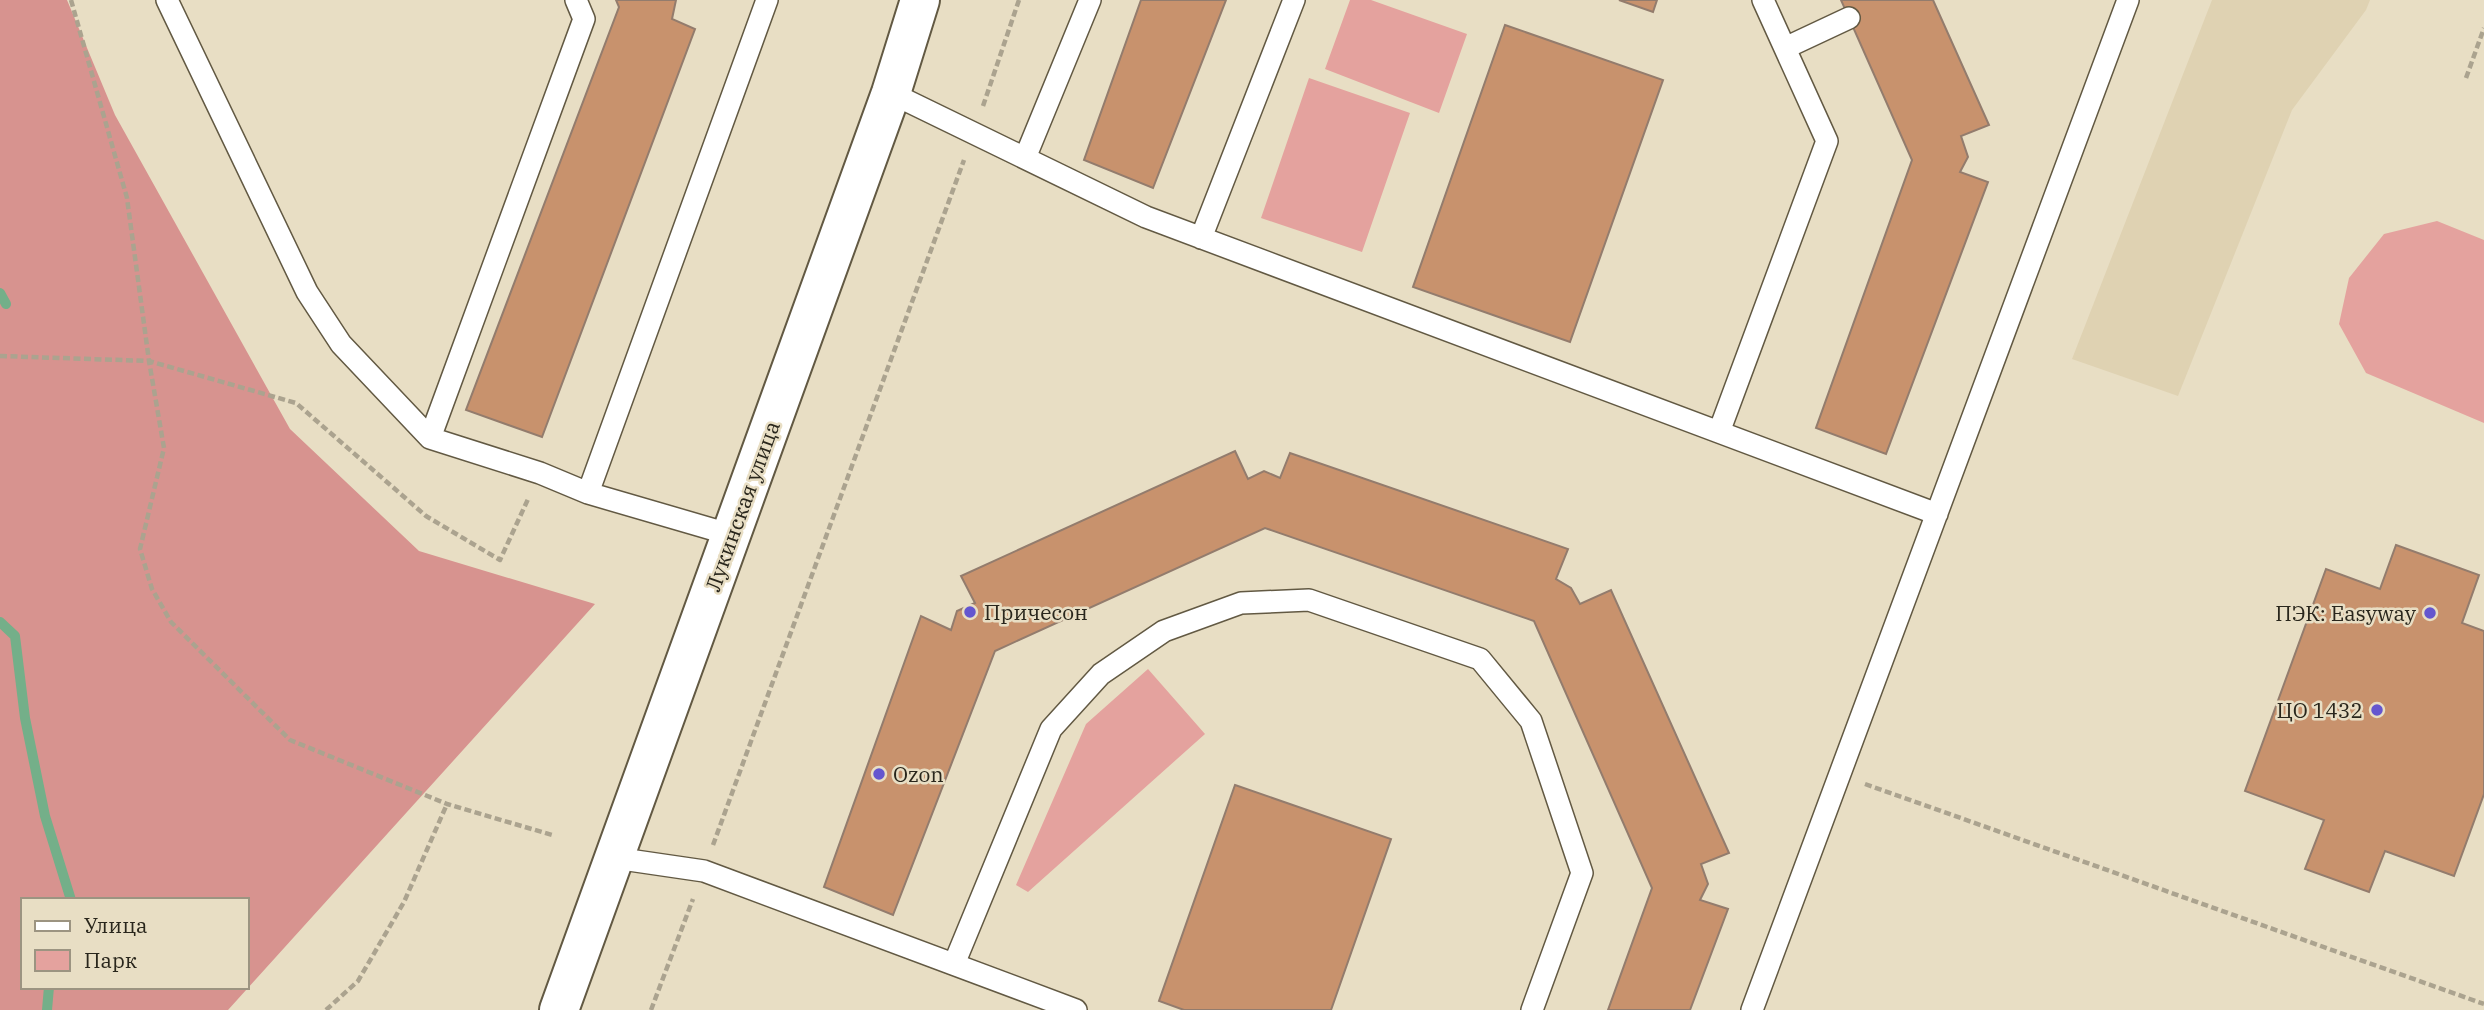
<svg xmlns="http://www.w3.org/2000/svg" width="2484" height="1010" font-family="'IBM Plex Serif',serif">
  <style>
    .built { fill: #dfd2b2 }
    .green { fill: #e4a29e }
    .forest { fill: #d7938f; fill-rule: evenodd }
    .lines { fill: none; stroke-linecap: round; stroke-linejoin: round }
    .stream { stroke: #74af89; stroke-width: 10 }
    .building { fill: #c8926d; stroke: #937c6d; stroke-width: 2 }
    .service-casing { stroke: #625943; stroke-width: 24 }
    .tertiary-casing { stroke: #625943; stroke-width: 42 }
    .path { stroke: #aba38f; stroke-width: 4.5; stroke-dasharray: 7 3.5; stroke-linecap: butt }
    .service { stroke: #fff; stroke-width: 21 }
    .tertiary { stroke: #fff; stroke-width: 38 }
    .poi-dot { fill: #6456cf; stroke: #e8dec4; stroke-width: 2.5 }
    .labels { text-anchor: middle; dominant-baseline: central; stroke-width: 5; stroke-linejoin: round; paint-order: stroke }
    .street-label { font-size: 21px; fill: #29261c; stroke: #e8dec4 }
    .poi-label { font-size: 21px; fill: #29261c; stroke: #e8dec4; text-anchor: start }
  </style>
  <rect width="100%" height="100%" fill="#e8dec4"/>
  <path class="built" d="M2212,0H2370L2366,10L2292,110L2178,396L2072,359Z"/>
  <path class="green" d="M1350,0H1371L1467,34L1439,113L1325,69Z
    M1309,78L1410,113L1362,252L1261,218Z
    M2437,221L2484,240V423L2366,373L2339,324L2349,278L2384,234Z
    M1148,669L1205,734L1028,892L1016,885L1086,724Z"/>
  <path class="forest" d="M0,0H67L115,115L290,429L419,551L595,604L228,1010H0ZM23,900H247V987H23Z"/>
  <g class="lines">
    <path class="stream" d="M0,293L6,304
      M0,622L15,636L25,718L45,816L71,900
      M47,1010L49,987"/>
  </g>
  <path class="building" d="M616,0H676L672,19L695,29L542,437L466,410L619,7Z
    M1141,0H1226L1153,188L1084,160Z
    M1619,0H1657L1653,12Z
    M1841,0H1933L1989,125L1961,136L1968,157L1960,172L1988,182L1886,454L1816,428L1912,160Z
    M1505,25L1663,80L1570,342L1413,287Z
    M1235,451L1248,479L1264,471L1280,478L1290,453L1568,549L1556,579L1571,588L1580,604L1611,590L1729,853L1701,864L1708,884L1700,900L1728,909L1690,1010H1608L1652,888L1534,621L1265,528L995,651L893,915L824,887L921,616L951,630L957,611L975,603L961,576Z
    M2396,545L2479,575L2462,623L2484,631V794L2454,876L2385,851L2369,892L2305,869L2324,820L2245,791L2326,569L2380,589Z
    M1235,785L1391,839L1331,1010H1184L1159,1001Z"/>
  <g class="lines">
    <g class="service-casing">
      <path id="service" d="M167,0L307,292L341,344L430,438L540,473L588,493L732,535
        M1785,48L1849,18
        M891,93L1146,217L1937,514
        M1025,158L1090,0
        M1201,238L1294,0
        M1719,432L1827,141L1763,0
        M430,438L584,19L576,0
        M588,493L767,0
        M615,858L704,871L1076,1010
        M954,964L1051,729L1101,674L1164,631L1241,603L1309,600L1480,659L1531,721L1582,873L1532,1010
        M1752,1010L2128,0"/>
    </g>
    <g class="tertiary-casing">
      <path id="tertiary" d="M559,1010L891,93L920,0"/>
    </g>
    <path class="path" d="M71,0L127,198L149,361L164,448L140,549L152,589L171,622L290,740L447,804L552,835
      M2466,78L2484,28
      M983,106L1019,0
      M0,356L149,361L296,403L426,516L500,560L529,497
      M1865,784L2484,1004
      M713,845L964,160
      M326,1010L358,981L404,902L447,804
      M651,1010L693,899"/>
    <use href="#service" class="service"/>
    <use href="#tertiary" class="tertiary"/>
  </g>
  <g class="poi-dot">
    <circle cx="970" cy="612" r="7"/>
    <circle cx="2430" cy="613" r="7"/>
    <circle cx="2377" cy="710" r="7"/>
    <circle cx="879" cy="774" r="7"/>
  </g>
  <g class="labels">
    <g class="street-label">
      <text transform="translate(742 506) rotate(-70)">Лукинская улица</text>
    </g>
    <g class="poi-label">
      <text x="984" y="612">Причесон</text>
      <text x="2416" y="613" text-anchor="end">ПЭК: Easyway</text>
      <text x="2363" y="710" text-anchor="end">ЦО 1432</text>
      <text x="893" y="774">Ozon</text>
    </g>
  </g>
  <rect x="21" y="898" width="228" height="91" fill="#e8dec4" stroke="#9c9481" stroke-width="2"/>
  <rect x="35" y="921" width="35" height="10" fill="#ffffff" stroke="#9c9481" stroke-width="2"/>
  <text x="84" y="933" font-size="21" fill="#29261c">Улица</text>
  <rect x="35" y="950" width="35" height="21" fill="#e4a29e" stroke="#9c9481" stroke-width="2"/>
  <text x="84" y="968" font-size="21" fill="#29261c">Парк</text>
</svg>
